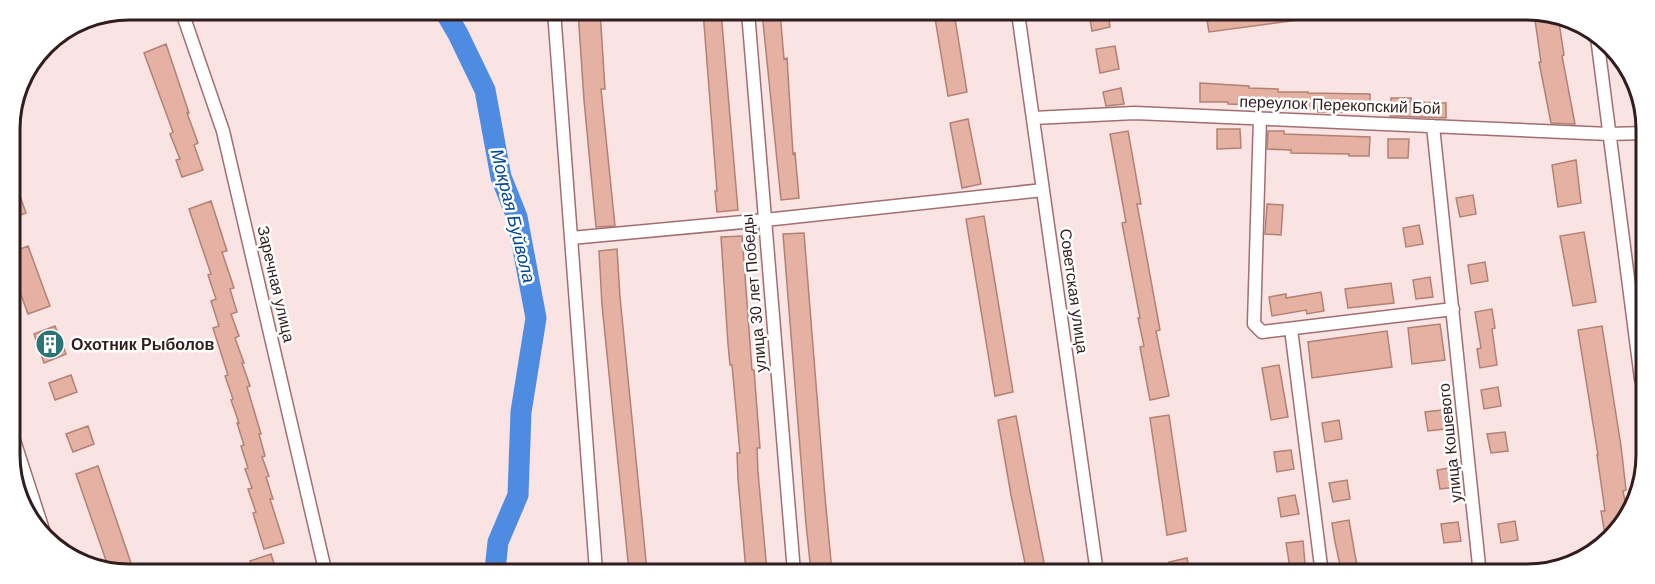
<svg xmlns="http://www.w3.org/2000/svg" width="1655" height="584" font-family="Arial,sans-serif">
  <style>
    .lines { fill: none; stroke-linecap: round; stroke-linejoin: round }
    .river { stroke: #4d8ce1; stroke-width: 21 }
    .building { fill: #e5b1a2; stroke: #b28174; stroke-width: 1.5 }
    .minor-casing { stroke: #a16f71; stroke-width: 15 }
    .minor { stroke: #fff; stroke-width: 12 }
    .labels { text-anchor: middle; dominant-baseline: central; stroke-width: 5; stroke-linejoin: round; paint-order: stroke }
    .street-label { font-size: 16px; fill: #321d1e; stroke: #fff }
    .poi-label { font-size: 16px; font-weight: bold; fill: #321d1e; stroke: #fff; text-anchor: start }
    .water-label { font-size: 18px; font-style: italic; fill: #004591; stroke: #fff }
    .rim { fill: none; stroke: #321d1e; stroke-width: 3 }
  </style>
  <rect width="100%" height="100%" fill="#fae3e3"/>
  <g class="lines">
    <path class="river" d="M444,10L458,34L485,90L501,177L517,217L536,318L521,412L518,495L498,542L495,570"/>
  </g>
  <path class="building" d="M578,11H600L605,89H601L615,226L596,227L584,100Z
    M703,11L721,12L738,210L717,212L715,191H717Z
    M762,12H780L784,59L787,58L793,154L795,153L799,198L781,200Z
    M934,12L954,13L967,92L948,96Z
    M1089,13H1108L1110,27L1092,31Z
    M1206,14H1305V19L1209,32Z
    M1558,16L1564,55L1562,56L1575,124H1572L1551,123L1539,62H1541L1535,20Z
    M166,44L189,113H187L198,143L194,145L203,170L182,177L176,160L180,159L170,134L173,132L144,53Z
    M1115,46L1119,69L1100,73L1096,49Z
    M1200,83L1249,86V88L1278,89V92H1308V93L1370,94V112H1318V110H1287V107H1258V105L1228,104V102H1200Z
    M1121,88L1124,104L1106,106L1103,92Z
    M1391,98H1411V102L1446,103V118L1390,116Z
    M968,119L981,184L962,188L950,123Z
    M1217,129H1240L1241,148L1217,149Z
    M1128,131L1141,204H1137L1160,330L1156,331L1169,396L1150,400L1140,347L1144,346L1138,318H1140L1122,223L1126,222L1110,134Z
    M1268,131H1284V134L1370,137L1369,156H1349V154L1291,153V150L1267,149Z
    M1388,139H1409L1408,158H1388Z
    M1576,160L1581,203L1558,207L1552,165Z
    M1473,195L1476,214L1460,217L1456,198Z
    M20,196L26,213L10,219V199Z
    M211,201L227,251L222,252L234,288L230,289L237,312L231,314L239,336L235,338L244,363H242L250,386L247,387L261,434H259L265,456L262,457L269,476L266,477L273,499H270L284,543L264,549L253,513L256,512L248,489L252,488L245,469L248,468L241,446L244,445L237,423H239L231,400L233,399L225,376L228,375L213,328L219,326L211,301L216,299L208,275L211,274L189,209Z
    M1267,204L1283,205L1281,235L1265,234Z
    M984,216L1013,392L995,396L966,219Z
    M1419,225L1423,244L1406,247L1403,228Z
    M1584,232L1596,302L1573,306L1560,236Z
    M804,233L825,497L832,572H811L806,524L783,234Z
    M742,236L752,370H754L760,448H757L758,472L767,572L746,571L738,479L737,453H740L732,365H730L728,344L721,237Z
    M28,246L50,306L28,314L10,265V253Z
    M617,249L620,297L647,571H629L602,305L599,251Z
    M1485,262L1488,281L1471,284L1468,265Z
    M1430,277L1433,297L1416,299L1413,280Z
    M1391,283L1394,303L1348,308L1345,289Z
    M1321,292L1324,311L1307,314L1306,310L1272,316L1269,297L1286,294V298Z
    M1492,309L1495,328L1492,329L1497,365L1480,368L1477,349L1481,348L1475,312Z
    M1440,324L1445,360L1412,364L1408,328Z
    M55,326L66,354L44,363L34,334Z
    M1602,326L1621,446L1626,490L1623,491L1627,512L1606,541L1601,511H1605L1597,455H1598L1578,330Z
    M1387,331L1392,367L1312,378L1308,342Z
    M1279,365L1288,417L1271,420L1262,368Z
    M71,375L77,392L55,400L49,383Z
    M1498,387L1501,406L1484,409L1481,390Z
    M1442,410L1445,429L1428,431L1425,412Z
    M1169,415L1186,531L1167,535L1150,418Z
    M1016,416L1029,486L1046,573H1027L1011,495L998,420Z
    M1339,420L1342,439L1325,442L1322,423Z
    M88,426L94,444L73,452L66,434Z
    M1505,432L1508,451L1491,453L1487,434Z
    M1291,450L1294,469L1277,472L1274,452Z
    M98,466L131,563L114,569H109L76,474Z
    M1454,467L1457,487L1440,489L1437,470Z
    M1347,480L1350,499L1333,502L1329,483Z
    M1295,495L1299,514L1281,517L1278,498Z
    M1349,520L1355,555L1359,574H1342L1335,542L1332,523Z
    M1515,521L1518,540L1501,543L1498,524Z
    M1458,522L1461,541L1444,543L1441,524Z
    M1303,541L1306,574H1291L1286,543Z
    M271,554L276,570L253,569L250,561Z
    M1187,558L1190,573H1171L1169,562Z"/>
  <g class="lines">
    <g class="minor-casing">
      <path id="minor" d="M181,9L223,131L325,570
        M554,11L596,571
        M748,12L794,572
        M1018,13L1097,573
        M1597,37L1641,379
        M1033,118L1135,113L1609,134L1645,133
        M1260,118L1254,324L1262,332L1453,309
        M1433,126L1480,575
        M571,238L765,220L1043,190
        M1291,329L1322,574
        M11,431L46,539"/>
    </g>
    <use href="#minor" class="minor"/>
  </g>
  <defs>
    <g id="building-disc" transform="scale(1.5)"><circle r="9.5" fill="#2a7475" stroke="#fff"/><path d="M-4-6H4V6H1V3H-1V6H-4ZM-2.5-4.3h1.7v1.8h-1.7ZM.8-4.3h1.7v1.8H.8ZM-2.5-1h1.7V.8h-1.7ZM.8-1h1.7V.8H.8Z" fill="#fff"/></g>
  </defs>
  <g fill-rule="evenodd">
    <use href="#building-disc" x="50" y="344"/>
  </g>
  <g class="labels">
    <g class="street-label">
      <text transform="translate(1340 105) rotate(2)">переулок Перекопский Бой</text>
      <text transform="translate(276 284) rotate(77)">Заречная улица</text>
      <text transform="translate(1074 291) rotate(82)">Советская улица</text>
      <text transform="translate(754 293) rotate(-95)">улица 30 лет Победы</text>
      <text transform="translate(1450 443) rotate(-96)">улица Кошевого</text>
    </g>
    <g class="poi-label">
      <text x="71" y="344">Охотник Рыболов</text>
    </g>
    <g class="water-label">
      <text transform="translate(513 216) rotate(76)">Мокрая Буйвола</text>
    </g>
  </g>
  <path d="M0 0H1655V584H0ZM129 20H1527A109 109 0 0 1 1636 129V455A109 109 0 0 1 1527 564H129A109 109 0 0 1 20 455V129A109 109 0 0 1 129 20Z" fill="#fff" fill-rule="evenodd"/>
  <path class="rim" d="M129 20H1527A109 109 0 0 1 1636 129V455A109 109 0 0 1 1527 564H129A109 109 0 0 1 20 455V129A109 109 0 0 1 129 20Z"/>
</svg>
